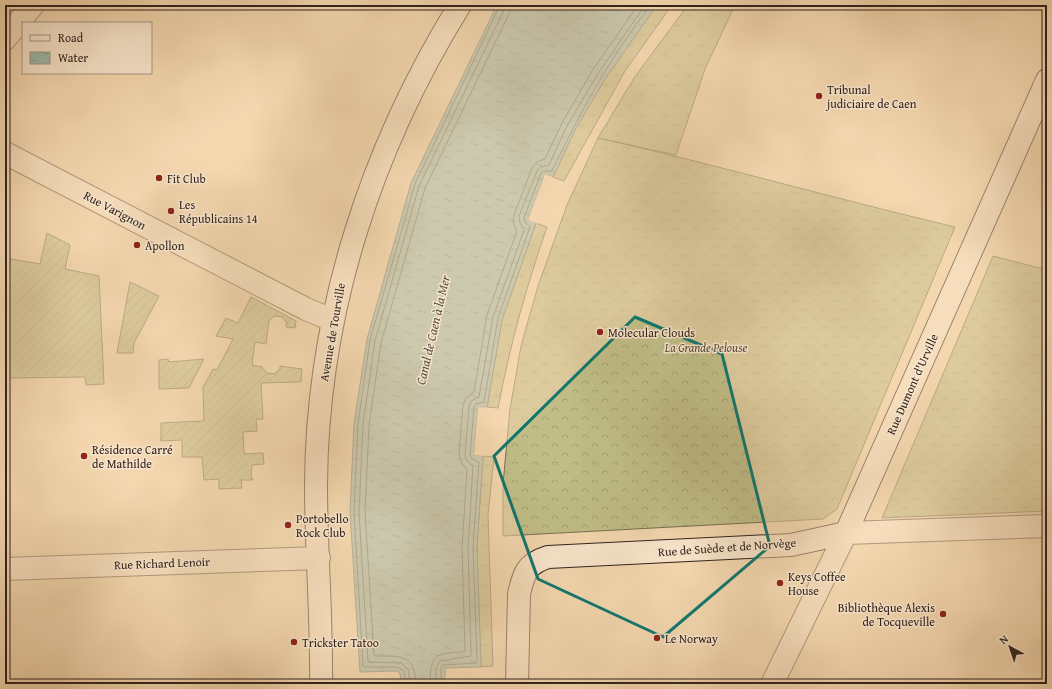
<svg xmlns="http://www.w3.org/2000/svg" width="1052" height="689" font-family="'Gentium Book Plus',serif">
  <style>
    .grass { fill: url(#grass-tufts); stroke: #787052 }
    .forest { fill: url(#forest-crowns); stroke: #787052 }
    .garden { fill: url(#garden-furrows); stroke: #787052 }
    .water { fill: url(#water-ripples); stroke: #717d73 }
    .pier { fill: #f4d7af }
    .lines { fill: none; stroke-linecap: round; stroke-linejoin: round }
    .shore { stroke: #666e65; stroke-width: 1 }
    .street-casing { stroke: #624f42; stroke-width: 24 }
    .secondary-casing { stroke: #31221d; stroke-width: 24 }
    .street { stroke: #f8e5cb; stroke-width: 22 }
    .secondary { stroke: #f8e5cb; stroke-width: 22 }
    .marked { fill: none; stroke: #0f766e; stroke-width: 3; stroke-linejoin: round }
    .poi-dot { fill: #8f2418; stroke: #f8e5cb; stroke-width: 1.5 }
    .labels { text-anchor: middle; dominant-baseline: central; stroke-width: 3; stroke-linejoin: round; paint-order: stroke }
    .poi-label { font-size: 12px; fill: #31221d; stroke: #f8e5cb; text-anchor: start }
    .street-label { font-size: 12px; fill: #31221d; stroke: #f8e5cb }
    .park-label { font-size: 12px; font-style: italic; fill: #554938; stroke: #f8e5cb }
    .water-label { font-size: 13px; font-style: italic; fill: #514f48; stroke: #f8e5cb }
  </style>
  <defs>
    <pattern id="grass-tufts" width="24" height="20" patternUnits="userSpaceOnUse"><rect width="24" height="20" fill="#c0bd87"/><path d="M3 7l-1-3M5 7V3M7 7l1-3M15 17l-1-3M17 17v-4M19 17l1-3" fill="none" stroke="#a5a274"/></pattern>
    <pattern id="forest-crowns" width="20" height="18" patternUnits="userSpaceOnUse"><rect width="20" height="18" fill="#c0bd87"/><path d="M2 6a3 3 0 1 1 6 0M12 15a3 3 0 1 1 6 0" fill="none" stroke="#a5a274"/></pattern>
    <pattern id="garden-furrows" width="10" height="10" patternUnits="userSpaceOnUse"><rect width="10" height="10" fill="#c0bd87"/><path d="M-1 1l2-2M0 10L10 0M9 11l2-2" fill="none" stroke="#a5a274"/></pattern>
    <pattern id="water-ripples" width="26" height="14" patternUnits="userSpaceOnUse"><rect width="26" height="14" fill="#9cb9ad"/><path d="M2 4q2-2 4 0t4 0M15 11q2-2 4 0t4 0" fill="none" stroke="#80968c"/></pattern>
  </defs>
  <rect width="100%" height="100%" fill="#f4d7af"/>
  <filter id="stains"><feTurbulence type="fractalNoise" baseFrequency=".005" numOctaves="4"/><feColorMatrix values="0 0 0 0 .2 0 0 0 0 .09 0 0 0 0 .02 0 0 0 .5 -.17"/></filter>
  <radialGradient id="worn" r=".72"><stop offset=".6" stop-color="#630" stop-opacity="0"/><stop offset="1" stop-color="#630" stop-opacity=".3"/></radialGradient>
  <path class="grass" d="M657,5H672L625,71L564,181L553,177L575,130L605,79Z
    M688,5H735L705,69L676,155L598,138L634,78Z
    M536,223L547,227C526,288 510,345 498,408L487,407L502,320Z
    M483,456L494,457L488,515L493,666L481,667L477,547Z"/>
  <path class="forest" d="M598,138C718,165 836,199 955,227L837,509L823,519L503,536V484L510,409L521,346L538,286L567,205Z
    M993,256L1047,270V511L882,518Z"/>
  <path class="garden" d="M47,233L70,245L65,269L99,276L104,384L86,385L85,377L5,378V258L40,264Z
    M130,282L159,296L134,343L133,353H117Z
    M251,297L296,321L295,328L286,327L287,323L282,317L275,316L269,320L266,344L255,342L252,365L262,367L267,373L274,374L280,369V366L302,369L301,382L261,383L263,419H256L257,431L243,432L244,454L263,453L264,464L252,465L251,476L253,480H241L242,488L219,489V479L204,480L202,457H182V440L161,441V423L204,421L203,387L213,369L217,370L233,339L216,336L226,318L238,323Z
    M168,359L169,362L204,359L189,388L159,389V360Z"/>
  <path class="water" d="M497,5H657L605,79L575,130L553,177L545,174L528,220L536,223L502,320L487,407H478L474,455L483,456L477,547L481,667L445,668V684H401L400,673L397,671L360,672L350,512L354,423L367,339L411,183Z"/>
  <path class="pier" d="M545,174L555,178L553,179L546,177L530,219L537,221L538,224L528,220Z
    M478,407L489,408L487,409H479L476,454H484L485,456L474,455Z"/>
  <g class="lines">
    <path class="shore" d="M405,684L404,671L397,667H365L363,666L354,512L358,424L370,340L415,184L500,5
      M410,684L408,669L401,663L370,662L368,661L359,512L363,424L375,341L419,186L504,10L505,5
      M416,684C415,654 401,656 376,656L374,655L365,512L369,425L381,343L425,188L510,12L511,5
      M430,684C430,654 436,653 463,652L465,651L462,547L467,470L461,462L459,454L463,405L466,398L474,392L487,315L517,231L513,222L514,215L532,168L537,162L545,159L562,123L592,71L638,5
      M436,684V668L440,661L471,656L468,547L473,466L467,461L465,455L469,407L471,401L479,397L493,317L524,230L520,223L519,216L537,171L541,167L549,165L567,126L597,75L645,5
      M441,684V668L443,665L475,663L477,661L473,547L479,462L472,459L470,455L474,407L476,404L484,402L498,318L530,227L525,222L524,218L541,173L545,171H552C580,113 611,55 651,5"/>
    <g class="street-casing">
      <path id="street" d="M5,39L33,5
        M5,153L306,309L332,320
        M5,569L319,558
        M772,684L846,533L1047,526"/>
    </g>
    <g class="secondary-casing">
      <path id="secondary" d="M321,684C322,618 316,552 316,485C317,315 370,150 460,5
        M517,684L519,594C524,573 526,564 548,557L791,545L846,533L1047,80"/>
    </g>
    <use href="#street" class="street"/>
    <use href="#secondary" class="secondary"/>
  </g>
  <path d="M0 0H1052V689H0ZM635,317L722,354L770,546L663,637L538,579L494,456Z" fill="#f4d7af" fill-opacity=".55" fill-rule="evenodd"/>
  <path class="marked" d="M635,317L722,354L770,546L663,637L538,579L494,456Z"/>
  <g class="poi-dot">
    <circle cx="819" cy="96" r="4"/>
    <circle cx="159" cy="178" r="4"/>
    <circle cx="171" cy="211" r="4"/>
    <circle cx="137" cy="245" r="4"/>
    <circle cx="600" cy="332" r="4"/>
    <circle cx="84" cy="456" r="4"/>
    <circle cx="288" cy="525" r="4"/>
    <circle cx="780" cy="583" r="4"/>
    <circle cx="943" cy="614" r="4"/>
    <circle cx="657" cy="638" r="4"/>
    <circle cx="294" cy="642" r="4"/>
  </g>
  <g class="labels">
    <g class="poi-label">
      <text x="827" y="89">Tribunal<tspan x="827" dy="14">judiciaire de Caen</tspan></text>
      <text x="167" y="178">Fit Club</text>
      <text x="179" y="204">Les<tspan x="179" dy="14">Républicains 14</tspan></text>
      <text x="145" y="245">Apollon</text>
      <text x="608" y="332">Molecular Clouds</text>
      <text x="92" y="449">Résidence Carré<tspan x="92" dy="14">de Mathilde</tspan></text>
      <text x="296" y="518">Portobello<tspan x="296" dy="14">Rock Club</tspan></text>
      <text x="788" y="576">Keys Coffee<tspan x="788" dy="14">House</tspan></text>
      <text x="935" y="607" text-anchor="end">Bibliothèque Alexis<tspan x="935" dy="14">de Tocqueville</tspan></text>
      <text x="665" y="638">Le Norway</text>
      <text x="302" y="642">Trickster Tatoo</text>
    </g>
    <g class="street-label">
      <text transform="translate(115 210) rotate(28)">Rue Varignon</text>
      <text transform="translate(332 332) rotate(-80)">Avenue de Tourville</text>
      <text transform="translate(912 384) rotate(-66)">Rue Dumont d'Urville</text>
      <text transform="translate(727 547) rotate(-4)">Rue de Suède et de Norvège</text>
      <text transform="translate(162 563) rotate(-2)">Rue Richard Lenoir</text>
    </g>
    <g class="park-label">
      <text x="706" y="347">La Grande Pelouse</text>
    </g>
    <g class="water-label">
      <text transform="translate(433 330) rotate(-77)">Canal de Caen à la Mer</text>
    </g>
  </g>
  <rect width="1052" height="689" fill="none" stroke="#f4d7af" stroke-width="20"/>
  <rect x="6" y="6" width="1040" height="677" fill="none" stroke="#31221d" stroke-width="2"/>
  <rect x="10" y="10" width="1032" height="669" fill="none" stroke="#31221d"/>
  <rect x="22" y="22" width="130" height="52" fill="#f8e5cb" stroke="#a89785"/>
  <rect x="30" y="35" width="20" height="6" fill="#f8e5cb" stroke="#a89785"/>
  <text x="58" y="42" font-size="12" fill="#31221d">Road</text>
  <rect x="30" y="52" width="20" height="12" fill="url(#water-ripples)" stroke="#a89785"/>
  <text x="58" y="62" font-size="12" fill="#31221d">Water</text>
  <g transform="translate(1010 647) rotate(320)" stroke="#f8e5cb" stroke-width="3" paint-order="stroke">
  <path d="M0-3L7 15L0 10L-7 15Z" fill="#31221d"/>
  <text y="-6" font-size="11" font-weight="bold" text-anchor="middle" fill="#31221d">N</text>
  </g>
  <rect width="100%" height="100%" filter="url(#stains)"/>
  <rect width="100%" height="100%" fill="url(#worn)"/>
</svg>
